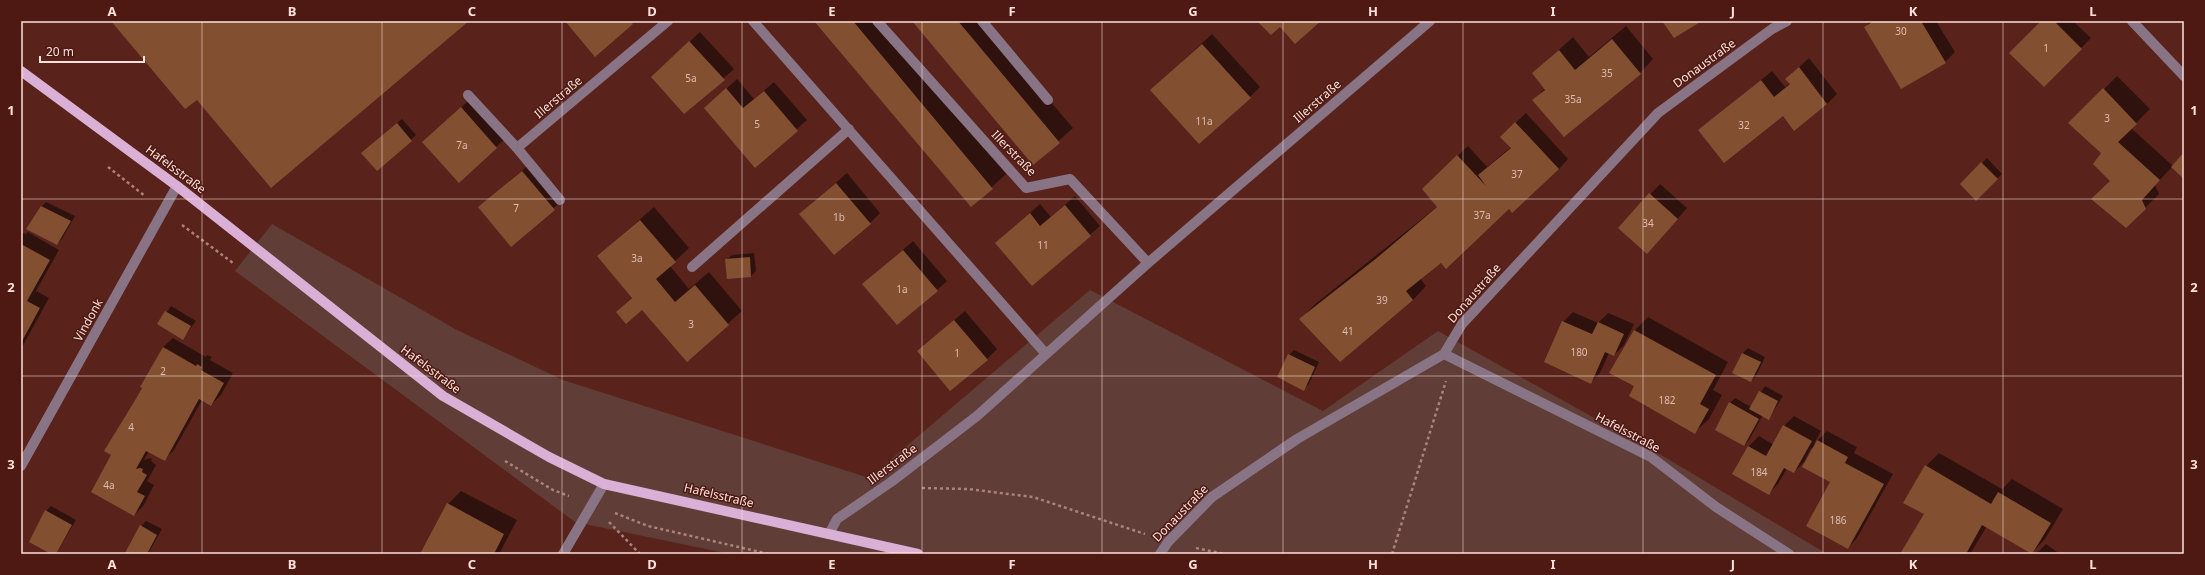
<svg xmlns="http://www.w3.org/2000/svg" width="2205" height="575" font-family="'Noto Sans',sans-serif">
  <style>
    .green { fill: #603d37 }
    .shadow { fill: #0007 }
    .building { fill: #834f31 }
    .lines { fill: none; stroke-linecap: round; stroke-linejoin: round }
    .path { stroke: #ac827c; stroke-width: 2.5; stroke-dasharray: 3 3; stroke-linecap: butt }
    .minor { stroke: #897486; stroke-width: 10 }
    .major { stroke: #dbb0d6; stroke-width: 10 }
    .grid { fill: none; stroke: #fee1dc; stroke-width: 1; stroke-opacity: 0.55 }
    .labels { text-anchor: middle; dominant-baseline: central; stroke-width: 3; stroke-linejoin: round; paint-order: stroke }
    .number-label { font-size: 10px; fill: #dfbcb1 }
    .street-label { font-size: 12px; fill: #fee1dc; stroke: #4d1912 }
    .neatline { fill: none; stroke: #fee1dc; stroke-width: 1.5 }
    .grid-label { font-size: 13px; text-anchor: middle; font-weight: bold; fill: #fee1dc }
  </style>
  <rect width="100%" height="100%" fill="#59231c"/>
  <path class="green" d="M272,224L457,330L563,380L869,478L1090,290L1323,411L1438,331L1668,459L1827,554H730L575,522L235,271Z"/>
  <path class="shadow" d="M816,21H877L1006,174L971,206Z
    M913,21H982L1073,128L1033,164Z
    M1871,21H1936L1955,52L1945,62L1865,27Z
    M2042,21H2073L2091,38L2044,86Z
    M1626,26L1653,59L1640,73L1534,100L1545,88L1533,73L1573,37L1589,57Z
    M700,32L734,69L685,112L662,67Z
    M1212,34L1260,87L1250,97L1162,80Z
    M1809,58L1837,94L1827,104L1783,115L1700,130L1772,71L1785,87L1790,83L1786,79Z
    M2117,76L2150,109L2131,128L2173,166L2184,154V177L2172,167L2155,185L2159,194L2145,208L2111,181L2102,153L2070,123Z
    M737,79L754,99L774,82L807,120L755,166L705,108Z
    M471,98L507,137L459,181L434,133Z
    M1526,113L1568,159L1559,169L1420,278L1426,286L1413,300L1301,319L1314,305L1438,206L1423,189L1468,146L1487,167L1511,147V127Z
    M402,119L416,135L377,170L368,148Z
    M1987,158L2002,174L1976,199L1961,184Z
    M533,161L564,199L511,245L480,207Z
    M847,173L880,213L870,223L800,214Z
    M1660,184L1687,208L1656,243L1619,228Z
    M1075,196L1100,226L1032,285L996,243L1040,204L1051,217Z
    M46,202L75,216L62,239L57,244L41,207Z
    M654,207L689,248L670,266L689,289L709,272L742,311L687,360L643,308L617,312L632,297L598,256Z
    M21,232L26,234L28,232L59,250L36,291L49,298L21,349Z
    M913,241L947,281L937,290L874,275Z
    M754,253L756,271L751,276L726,260L732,255Z
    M171,306L196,321L183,338L159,324Z
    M965,311L997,349L987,359L918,351Z
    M1573,312L1598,323L1608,313L1634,324L1624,345L1614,355L1609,353L1600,373L1590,383L1545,362L1563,322Z
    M1648,317L1728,362L1713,390L1722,395L1709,419L1695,432L1636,386L1611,372L1635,330Z
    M173,338L206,357L207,355L212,357L210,360L233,373L221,395L211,405L202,400L174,450L164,460L149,451L144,460L150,458L152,459L151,461L156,465L147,481L154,485L144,505L134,515L113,455L131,409L163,347Z
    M1748,348L1765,357L1756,376L1751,381L1734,373L1743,353Z
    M1294,350L1319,362L1309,384L1304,389L1289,355Z
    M1765,386L1783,396L1769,418L1763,415L1749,440L1744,445L1730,403L1735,398L1751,407Z
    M1794,416L1821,431L1814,444L1827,431L1857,447L1854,453L1893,474L1857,538L1848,548L1832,482L1813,449L1811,448L1804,462L1794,472L1787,468L1778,484L1769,493L1733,474L1749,446L1759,436L1774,445L1784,426Z
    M1939,453L2002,489L2012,479L2063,509L2045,539L2032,553L1987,526L1970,554H1903L1925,514L1926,466Z
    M461,491L517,520L499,554H421L448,504Z
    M51,506L76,520L56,554H53L46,511Z
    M146,521L162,529L148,554H130L141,526Z
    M2046,544L2060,554H2036Z"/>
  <path class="building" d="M111,21H469L271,188L197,100L185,109Z
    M565,21H630L633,24L595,57Z
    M814,21H853L993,189L971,207Z
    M912,21H958L1060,143L1033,165Z
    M1257,21H1321L1295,44L1280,27L1271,35Z
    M1662,21H1702L1674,38Z
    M1874,21H1921L1946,63L1901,89L1864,27Z
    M2041,21H2054L2082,49L2044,87L2009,53Z
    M1612,39L1641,74L1564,137L1532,100L1545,90L1532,73L1559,50L1575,70Z
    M689,41L725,80L684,114L651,77Z
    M1202,44L1251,98L1199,144L1150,90Z
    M1799,67L1827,104L1794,131L1783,116L1724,163L1698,130L1761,80L1774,97L1790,84L1785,79Z
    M726,88L743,108L764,91L798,131L755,168L704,108Z
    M2103,88L2137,124L2118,142L2160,180L2142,200L2146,209L2126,228L2091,199L2110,181L2093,164L2101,153L2068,123Z
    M461,107L497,148L459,183L422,142Z
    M1515,122L1559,169L1512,213L1509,209L1446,269L1441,263L1406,291L1413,300L1340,362L1299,319L1378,257L1437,207L1422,189L1457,155L1486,186L1478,175L1511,148L1500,137Z
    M397,123L412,141L377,171L361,153Z
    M2184,152V179L2171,167Z
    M1981,162L1998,179L1976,201L1960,184Z
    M522,171L555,210L511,247L478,207Z
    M836,183L871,224L834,255L799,214Z
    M1649,193L1678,219L1647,254L1618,228Z
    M1065,205L1091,236L1032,286L995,243L1030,213L1040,226Z
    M41,206L71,221L57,245L26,229Z
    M640,220L676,262L656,279L675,302L695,285L729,325L687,362L642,310L626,324L616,312L632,298L597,256Z
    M21,244L50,260L27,301L40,308L21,343Z
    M903,250L938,291L897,325L862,284Z
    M750,257L751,277L727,279L725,259Z
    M165,311L191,326L183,340L157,324Z
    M954,320L988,360L950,391L917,351Z
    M1562,321L1592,334L1598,322L1624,334L1614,356L1605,352L1591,384L1544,362Z
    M1634,330L1716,375L1700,404L1709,409L1695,434L1629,396L1634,386L1609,373Z
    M163,347L196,366L197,364L202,367L201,370L224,383L211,406L199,399L165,461L146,451L136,469L140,468L143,469L142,472L147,475L137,492L145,496L134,516L91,492L111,455L104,451L134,402L142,388L140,387Z
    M1742,353L1761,362L1751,382L1732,373Z
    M1288,354L1315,367L1304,391L1277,377Z
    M1759,391L1778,401L1769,420L1749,409Z
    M1729,402L1759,419L1744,446L1715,430Z
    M1783,425L1812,441L1794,473L1784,468L1769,495L1732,474L1748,446L1766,456Z
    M1817,440L1848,457L1845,463L1884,484L1848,549L1806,526L1830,482L1802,467Z
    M1925,465L1991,504L1998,492L2051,523L2032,554L1982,525L1966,554H1900L1924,514L1903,503Z
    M447,503L504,534L494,554H420Z
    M45,510L72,525L56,554H51L29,542Z
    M140,525L157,535L147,554H128L125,553Z"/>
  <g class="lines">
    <path class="path" d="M108,167L145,196
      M182,225L233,263
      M505,461L553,490L569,496
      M922,488L968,489L1033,497L1145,534
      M615,513L648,526L769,554
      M609,522L640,554
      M1196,548L1225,554
      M1392,554L1446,381"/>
    <path class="minor" d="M753,21L1046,354
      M877,21L1026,188L1070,179L1148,263
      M982,21L1048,100
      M2132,21L2184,76
      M468,95L517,148
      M560,200L517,148L668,21
      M692,267L849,129
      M1444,354L1651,457L1716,507L1789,554
      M21,466L177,186
      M829,534L837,519L891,482L977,416L1148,263L1430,21
      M563,554L604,484
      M1160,554L1168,542L1212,497L1297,439L1444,354L1462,324L1658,113L1772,29L1787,21"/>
    <path class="major" d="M21,71L177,186L443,396L549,457L604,484L918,554"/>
  </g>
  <path class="grid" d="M202,21V554M382,21V554M562,21V554M742,21V554M922,21V554M1102,21V554M1283,21V554M1463,21V554M1643,21V554M1823,21V554M2003,21V554M21,199H2184M21,376H2184"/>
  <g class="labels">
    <g class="number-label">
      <text x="1901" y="31">30</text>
      <text x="2046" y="48">1</text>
      <text x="1607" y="73">35</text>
      <text x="691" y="78">5a</text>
      <text x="1573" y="99">35a</text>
      <text x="2107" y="118">3</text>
      <text x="1204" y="121">11a</text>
      <text x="757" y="124">5</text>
      <text x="1744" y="125">32</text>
      <text x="462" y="145">7a</text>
      <text x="1517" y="174">37</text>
      <text x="516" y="208">7</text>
      <text x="1482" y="215">37a</text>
      <text x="839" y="217">1b</text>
      <text x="1648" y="223">34</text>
      <text x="1043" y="245">11</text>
      <text x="637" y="258">3a</text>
      <text x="902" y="289">1a</text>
      <text x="1382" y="300">39</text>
      <text x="691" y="324">3</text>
      <text x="1348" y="331">41</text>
      <text x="1579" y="352">180</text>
      <text x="957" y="353">1</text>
      <text x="163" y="371">2</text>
      <text x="1667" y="400">182</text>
      <text x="131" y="427">4</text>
      <text x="1759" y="472">184</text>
      <text x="109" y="485">4a</text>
      <text x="1838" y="520">186</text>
    </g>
    <g class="street-label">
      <text transform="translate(1704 63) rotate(-36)">Donaustraße</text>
      <text transform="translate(558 97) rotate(-40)">Illerstraße</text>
      <text transform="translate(1317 101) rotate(-41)">Illerstraße</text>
      <text transform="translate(1014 153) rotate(46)">Illerstraße</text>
      <text transform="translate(176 169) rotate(37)">Hafelsstraße</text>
      <text transform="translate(1474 293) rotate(-49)">Donaustraße</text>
      <text transform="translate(88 320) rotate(-61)">Vindonk</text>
      <text transform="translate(431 369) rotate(37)">Hafelsstraße</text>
      <text transform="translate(1628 432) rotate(28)">Hafelsstraße</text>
      <text transform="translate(892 464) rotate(-37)">Illerstraße</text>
      <text transform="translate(719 495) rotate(13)">Hafelsstraße</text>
      <text transform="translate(1180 513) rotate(-46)">Donaustraße</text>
    </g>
  </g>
  <rect width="2205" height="575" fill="none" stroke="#4d1912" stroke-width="44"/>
  <path d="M40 56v6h104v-6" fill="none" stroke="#fee1dc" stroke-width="2"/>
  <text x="46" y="56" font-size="12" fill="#fee1dc" stroke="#4d1912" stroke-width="3" paint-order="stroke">20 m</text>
  <rect x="22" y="22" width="2161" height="531" class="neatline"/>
  <g class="grid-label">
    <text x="112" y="16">A</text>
    <text x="292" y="16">B</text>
    <text x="472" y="16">C</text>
    <text x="652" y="16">D</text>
    <text x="832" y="16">E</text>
    <text x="1012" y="16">F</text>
    <text x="1193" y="16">G</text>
    <text x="1373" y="16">H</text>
    <text x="1553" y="16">I</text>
    <text x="1733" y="16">J</text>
    <text x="1913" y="16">K</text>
    <text x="2093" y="16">L</text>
    <text x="11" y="115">1</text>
    <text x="2194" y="115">1</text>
    <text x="11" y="292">2</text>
    <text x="2194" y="292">2</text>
    <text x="11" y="469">3</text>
    <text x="2194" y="469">3</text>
    <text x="112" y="569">A</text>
    <text x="292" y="569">B</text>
    <text x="472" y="569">C</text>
    <text x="652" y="569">D</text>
    <text x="832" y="569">E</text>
    <text x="1012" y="569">F</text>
    <text x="1193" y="569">G</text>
    <text x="1373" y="569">H</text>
    <text x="1553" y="569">I</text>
    <text x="1733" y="569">J</text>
    <text x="1913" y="569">K</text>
    <text x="2093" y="569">L</text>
  </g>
</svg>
